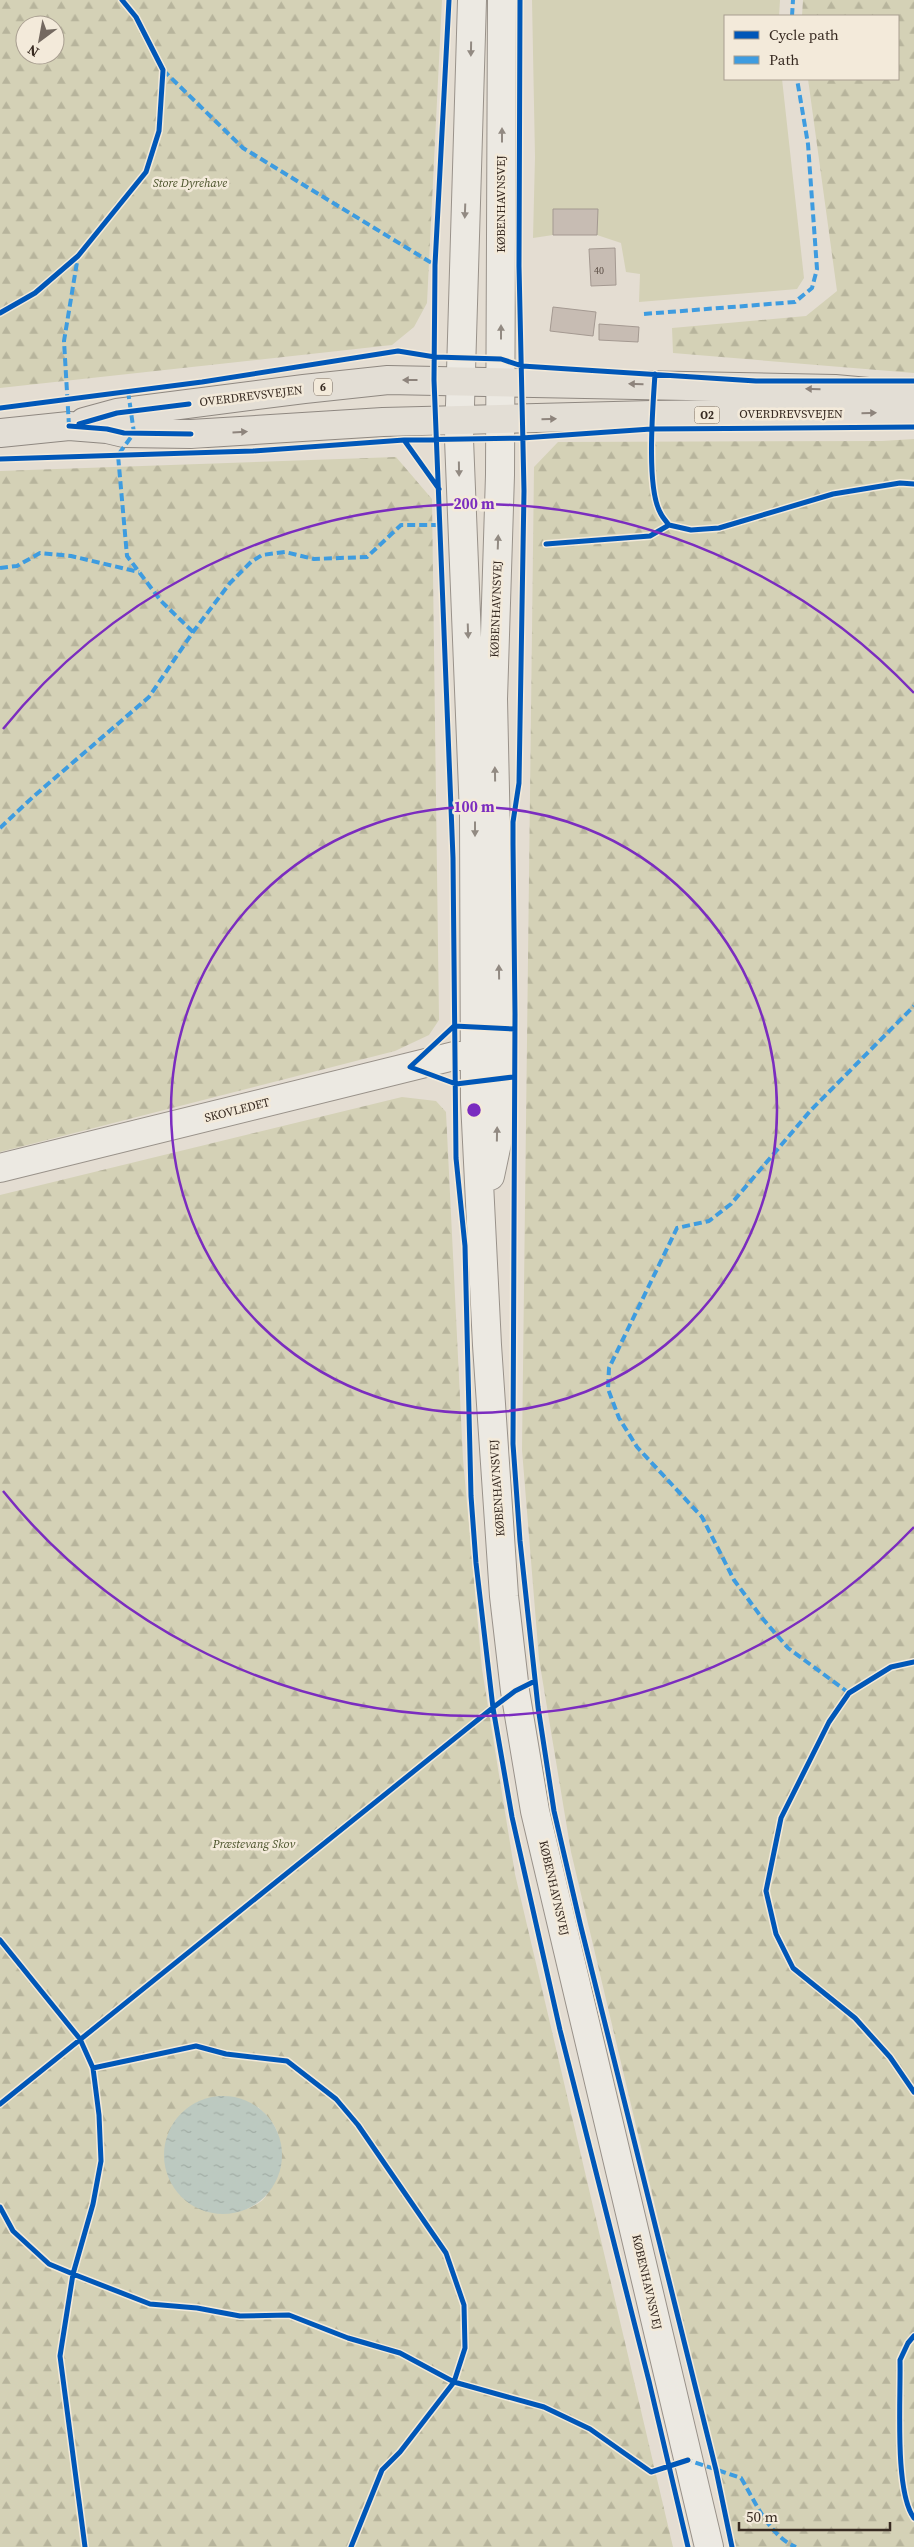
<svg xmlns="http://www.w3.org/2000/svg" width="914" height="2547" font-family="'Source Serif 4',serif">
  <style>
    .green { fill: #d4d1b6 }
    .forest { fill: url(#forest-firs); fill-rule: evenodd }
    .water { fill: url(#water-ripples) }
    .building { fill: #c7bcb3; stroke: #a49991 }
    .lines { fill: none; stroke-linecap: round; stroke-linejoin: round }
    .secondary-casing { stroke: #99928a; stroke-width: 30 }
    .primary-casing { stroke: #8f8881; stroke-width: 30 }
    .secondary { stroke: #ece9e2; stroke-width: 28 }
    .primary { stroke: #e3ded5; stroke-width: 28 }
    .quiet { stroke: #3e9ce0; stroke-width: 4; stroke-dasharray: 8 4; stroke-linecap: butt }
    .cycleway-casing { stroke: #f3eada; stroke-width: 8 }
    .cycleway { stroke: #0057b8; stroke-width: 5 }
    .oneway { fill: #928a82 }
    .oneway2 { fill: #8e847c }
    .ring { fill: none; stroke: #7b2cbf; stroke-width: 2.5 }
    .labels { text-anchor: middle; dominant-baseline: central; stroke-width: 5; stroke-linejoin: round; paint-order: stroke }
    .number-label { font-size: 10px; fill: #5c4f46 }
    .shield { fill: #f3eada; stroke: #706459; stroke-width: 1 }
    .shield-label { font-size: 11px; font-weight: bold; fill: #382b22 }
    .park-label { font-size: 12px; font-style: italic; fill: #4b532b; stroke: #f3eada }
    .street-label { font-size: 12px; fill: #382b22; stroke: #f3eada }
    .centre { fill: #7b2cbf; stroke: #f3eada; stroke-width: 2.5 }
    .ring-label { font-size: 15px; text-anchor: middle; font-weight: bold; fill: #7b2cbf; stroke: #f3eada; stroke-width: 5; stroke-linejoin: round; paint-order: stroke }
  </style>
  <defs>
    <pattern id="forest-firs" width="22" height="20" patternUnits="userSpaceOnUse" patternTransform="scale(1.25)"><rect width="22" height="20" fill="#d4d1b6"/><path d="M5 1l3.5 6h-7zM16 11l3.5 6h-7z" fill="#b7b49c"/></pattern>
    <pattern id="water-ripples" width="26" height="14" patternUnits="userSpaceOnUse" patternTransform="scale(1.25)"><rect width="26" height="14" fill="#bcc9c0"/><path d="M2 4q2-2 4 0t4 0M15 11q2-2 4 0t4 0" fill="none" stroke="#a2ada5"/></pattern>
  </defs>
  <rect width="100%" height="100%" fill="#e4ddd2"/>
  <path class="green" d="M532,0H780L779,16H725V79H782L804,278L797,289L639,302L640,274L626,272L621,243L597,235V209H553V235L533,238L535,157Z"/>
  <path class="forest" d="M0,0H442L427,303L414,327L392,345L0,388ZM25,25H55V55H25Z
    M803,0H914V373L673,353L672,328L806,316L837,291L808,79H898V16H802Z
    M914,439V2547H736L571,1852L539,1659L522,1450L534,467L558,442L882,441Z
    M396,457L432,499L439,1020L429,1035L395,1051L0,1152V471Z
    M402,1097L436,1101L446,1112L463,1459L482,1669L515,1874L673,2547H0V1195ZM258,2107C282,2131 281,2134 274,2166C272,2174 272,2186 268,2193C259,2210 232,2213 215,2213Z"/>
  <path class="water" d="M164 2155a59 59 0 1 1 118 0a59 59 0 1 1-118 0Z"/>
  <path class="building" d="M553,209H598L597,235H553Z
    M615,248L616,285L591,286L589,249Z
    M553,307L596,312L593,336L550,331Z
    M599,324L639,327L638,342L599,340Z"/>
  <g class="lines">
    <g class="secondary-casing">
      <path id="secondary" d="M472,0L459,439L474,815L475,1101L487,1345L504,1596L515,1691L535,1811L709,2547
        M0,1168L454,1056L492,1055
        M490,1176L497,1143L499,975L493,699L500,475L502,0"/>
    </g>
    <g class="primary-casing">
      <path id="primary" d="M84,422L117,413L304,389L388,380L835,389L914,396
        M0,433L69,426L107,429L124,433L191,434L383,422L652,415L914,412"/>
    </g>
    <use href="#secondary" class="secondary"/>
    <use href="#primary" class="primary"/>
    <path class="quiet" d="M792,16L793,0
      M163,70L243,148L435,265
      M644,314L795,302L812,288L817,269L808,144L797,79
      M128,391L134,433L118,455L127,556L161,601L193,632
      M69,426L64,341L78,256
      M0,568L17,566L40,553L71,556L139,572
      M0,828L34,796L149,697L193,632L230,583L251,562L262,555L285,552L314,559L367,557L401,525H441
      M849,1693L788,1648L762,1618L734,1580L702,1517L637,1447L619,1418L608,1389L609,1368L677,1228L709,1221L731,1204L811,1110L914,1006
      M684,2461L688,2460L741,2478C755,2501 769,2536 796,2547"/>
    <g class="cycleway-casing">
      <path id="cycleway" d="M449,0L435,265L434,380L453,858L456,1158L465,1246L471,1496L476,1563L493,1708L512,1817L560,2030L649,2381L688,2547
        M520,0L519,266L524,491L519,783L513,822V844L515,1014L513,1444L520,1541L538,1707L554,1811L580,1923L716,2470L732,2547
        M0,313L35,293L78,256L146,172L159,131L163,70L136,17L122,0
        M655,374C653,405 646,486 660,512C662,517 666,521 669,525
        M0,408L202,382L398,351L435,357L501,359L522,366L756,381H914
        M79,424L117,413L189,404
        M69,426L107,429L124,433L191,434
        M404,440L522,438L651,429L914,427
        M0,459L253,451L404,440L439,489
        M546,544L650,536L669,525L691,530L719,528L833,494L900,483L914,484
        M513,1077L456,1084L410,1067L454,1026L515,1029
        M914,1662L891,1667L849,1693L829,1722L781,1818L766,1891L776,1934L793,1968L855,2018L890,2057L914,2092
        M0,1940L80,2039L93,2068L99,2115L101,2161L93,2204L73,2274L60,2356L85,2547
        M93,2068L196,2046L226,2054L287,2061L336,2099L358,2125L446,2253L464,2305L465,2348L454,2382L400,2452L382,2470L351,2547
        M0,2104L495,1706L515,1691L535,1681
        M0,2207L13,2231L49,2264L73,2274L150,2304L197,2308L240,2316L289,2315L348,2338L400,2353L454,2382L544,2407L590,2429L651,2472L688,2460
        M914,2336L908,2343L900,2360C901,2397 894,2491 914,2518"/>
    </g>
    <use href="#cycleway" class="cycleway"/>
  </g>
  <defs><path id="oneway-solid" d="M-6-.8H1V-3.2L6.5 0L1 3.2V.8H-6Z" transform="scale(1.25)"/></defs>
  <g class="oneway">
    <use href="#oneway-solid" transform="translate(471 49) rotate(91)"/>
    <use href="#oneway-solid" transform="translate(502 135) rotate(-90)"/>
    <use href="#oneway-solid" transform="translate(465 211) rotate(92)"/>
    <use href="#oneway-solid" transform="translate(501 332) rotate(-90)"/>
    <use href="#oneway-solid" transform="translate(459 469) rotate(89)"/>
    <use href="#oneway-solid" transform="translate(498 542) rotate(-88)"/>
    <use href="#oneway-solid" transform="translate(468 631) rotate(88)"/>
    <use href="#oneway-solid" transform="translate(495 774) rotate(-91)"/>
    <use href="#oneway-solid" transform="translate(475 829) rotate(90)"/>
    <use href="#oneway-solid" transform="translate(499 972) rotate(-91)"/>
    <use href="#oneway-solid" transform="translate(497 1134) rotate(-89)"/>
  </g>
  <g class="oneway2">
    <use href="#oneway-solid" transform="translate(410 380) rotate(180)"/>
    <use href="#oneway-solid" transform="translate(636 384) rotate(-179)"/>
    <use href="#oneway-solid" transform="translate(813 389) rotate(-179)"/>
    <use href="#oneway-solid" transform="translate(869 413) rotate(-1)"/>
    <use href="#oneway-solid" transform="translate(549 419) rotate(-2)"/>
    <use href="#oneway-solid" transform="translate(240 432) rotate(-3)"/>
  </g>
  <g class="ring">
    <circle cx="474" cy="1110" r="303"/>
    <path d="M914 1527A606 606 0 0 1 3 1491M3 729A606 606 0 0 1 914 693"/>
  </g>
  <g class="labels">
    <g class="number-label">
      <text x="599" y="270">40</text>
    </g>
    <g class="shield">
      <rect x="314" y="378.5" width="18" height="17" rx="4"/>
      <rect x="694.5" y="406.5" width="25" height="17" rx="4"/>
    </g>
    <g class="shield-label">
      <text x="323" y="387">6</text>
      <text x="707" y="415">O2</text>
    </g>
    <g class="park-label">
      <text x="190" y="183">Store Dyrehave</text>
      <text x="254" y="1844">Præstevang Skov</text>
    </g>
    <g class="street-label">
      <text transform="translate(501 204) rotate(-90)">KØBENHAVNSVEJ</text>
      <text transform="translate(251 396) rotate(-7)">OVERDREVSVEJEN</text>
      <text x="791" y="414">OVERDREVSVEJEN</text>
      <text transform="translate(496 609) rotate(-88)">KØBENHAVNSVEJ</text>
      <text transform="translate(237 1110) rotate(-14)">SKOVLEDET</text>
      <text transform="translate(497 1488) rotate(-94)">KØBENHAVNSVEJ</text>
      <text transform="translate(554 1888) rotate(77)">KØBENHAVNSVEJ</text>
      <text transform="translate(647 2282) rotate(77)">KØBENHAVNSVEJ</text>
    </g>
  </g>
  <circle cx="474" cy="1110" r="8" class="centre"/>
  <g class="ring-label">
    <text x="474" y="509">200 m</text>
    <text x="474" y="812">100 m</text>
  </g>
  <rect x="724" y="15" width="175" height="65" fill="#f3eada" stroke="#a89e90"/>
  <rect x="734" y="31" width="25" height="8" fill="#0057b8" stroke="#a89e90"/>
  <text x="769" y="40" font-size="15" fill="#382b22">Cycle path</text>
  <rect x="734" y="56" width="25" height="8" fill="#3e9ce0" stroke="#a89e90"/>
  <text x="769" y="65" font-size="15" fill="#382b22">Path</text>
  <g transform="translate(40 40) rotate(212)"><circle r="24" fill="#f3eada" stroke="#a89e90"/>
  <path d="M0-4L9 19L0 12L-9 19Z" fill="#746960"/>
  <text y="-8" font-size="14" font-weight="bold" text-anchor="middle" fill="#382b22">N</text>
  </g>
  <path d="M739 2522v8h151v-8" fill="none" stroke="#382b22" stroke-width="2.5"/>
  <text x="746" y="2522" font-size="15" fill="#382b22" stroke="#f3eada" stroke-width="4" paint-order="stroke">50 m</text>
</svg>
